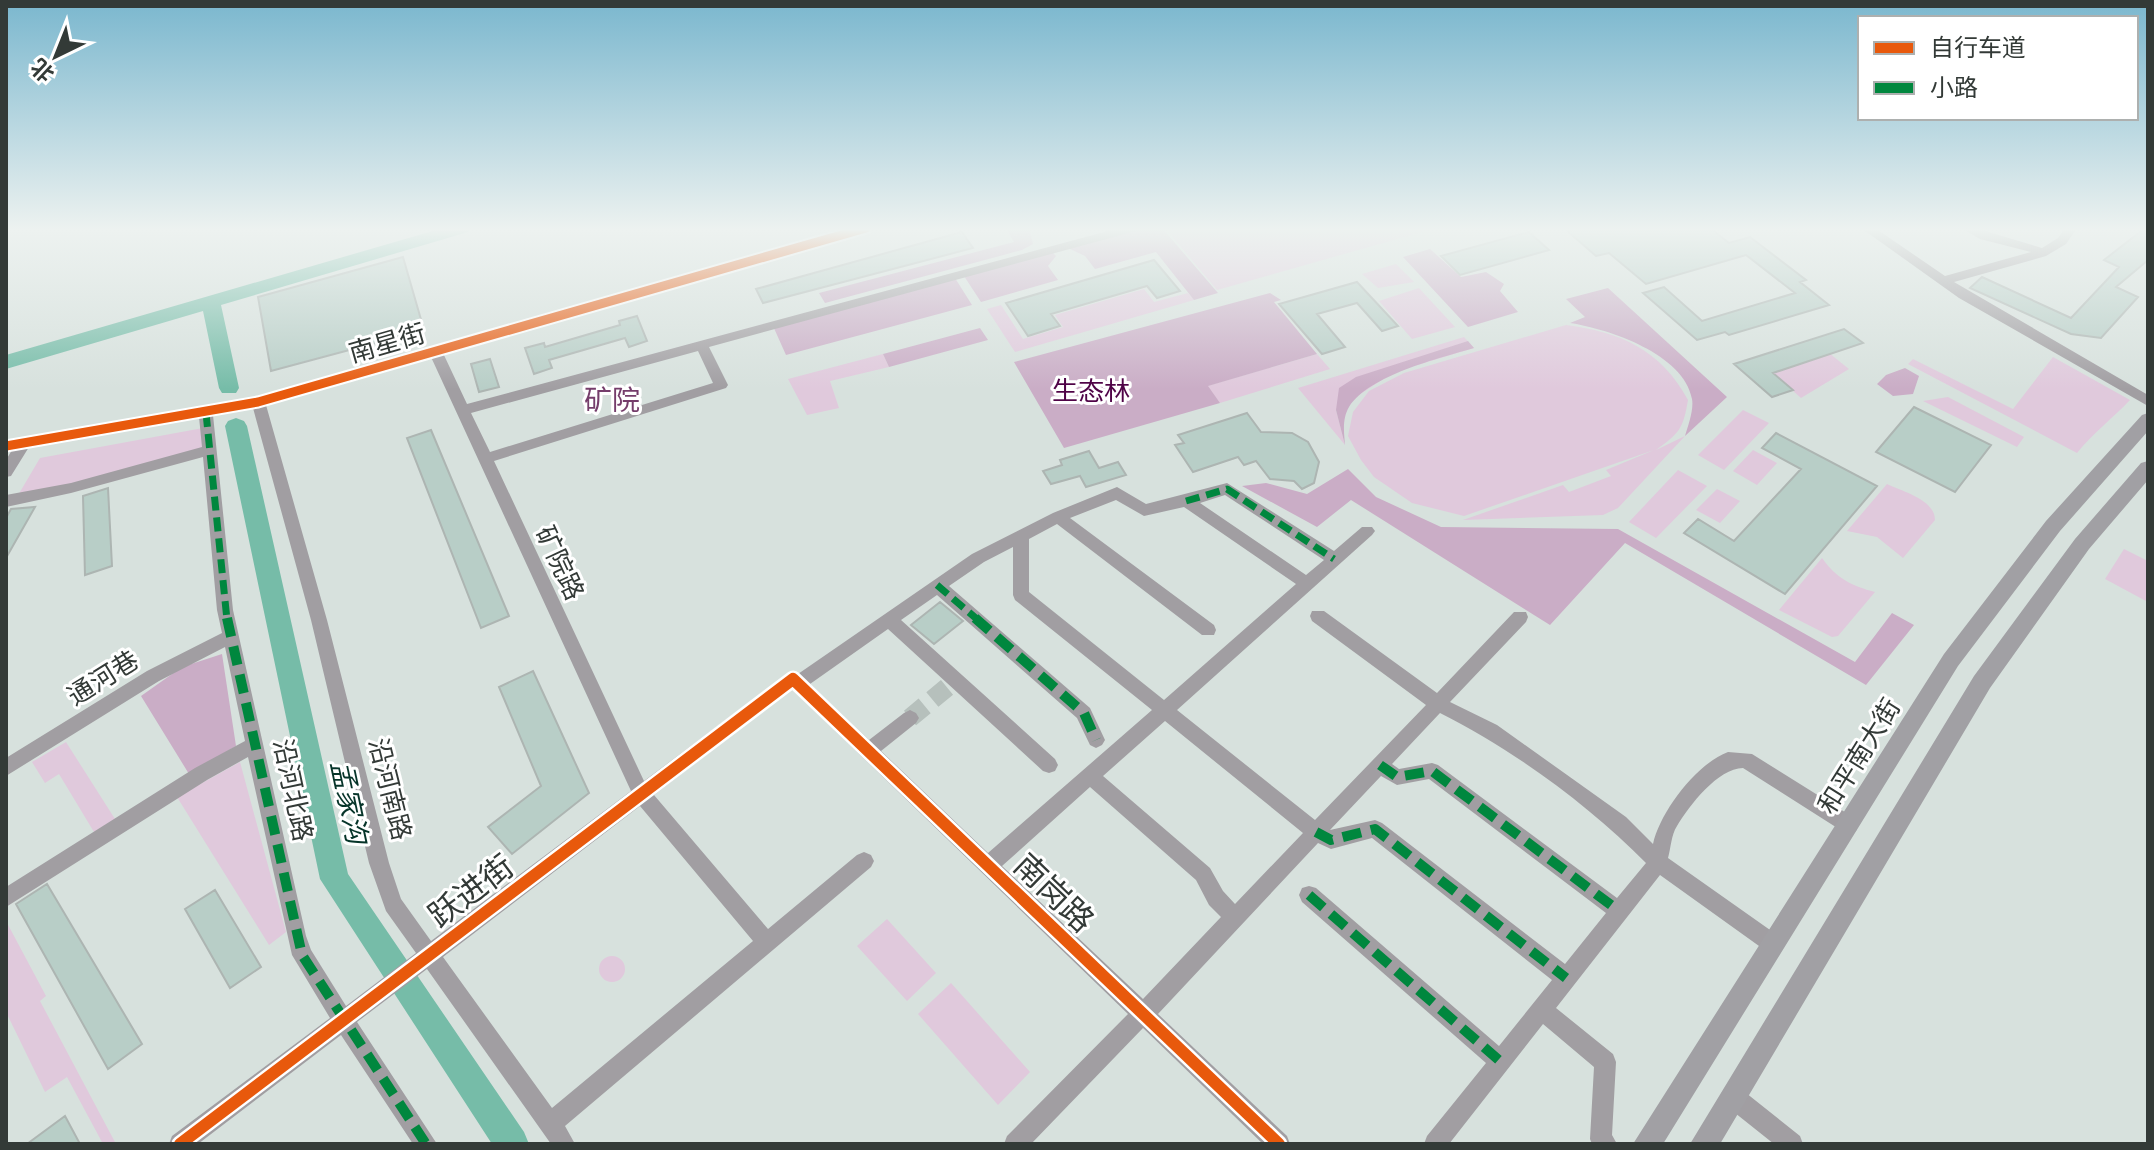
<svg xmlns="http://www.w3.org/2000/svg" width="2154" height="1150" font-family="'Roboto Condensed','Noto Sans SC',sans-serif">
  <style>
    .green { fill: #e0c9dc }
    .forest { fill: #caadc6 }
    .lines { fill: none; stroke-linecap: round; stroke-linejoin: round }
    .river { fill: #76bca8; fill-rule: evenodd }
    .building { fill: #b8cec7; stroke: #adb5b2; stroke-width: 2 }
    .minor-tunnel { stroke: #b6c0bc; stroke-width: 19; stroke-dasharray: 19 10; stroke-linecap: butt }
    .minor { fill: #a19ea2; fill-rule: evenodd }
    .major { fill: #a1a0a4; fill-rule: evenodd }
    .quiet-far1 { stroke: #00873e; stroke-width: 7; stroke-dasharray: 14 7; stroke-linecap: butt }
    .quiet { stroke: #00873e; stroke-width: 10; stroke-dasharray: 19 10; stroke-linecap: butt }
    .cycleway-far1-casing { stroke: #fff; stroke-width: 13 }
    .cycleway-casing { stroke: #fff; stroke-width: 17 }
    .cycleway-far1 { stroke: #e8590c; stroke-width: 9 }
    .cycleway { stroke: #e8590c; stroke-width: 12 }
    .labels { text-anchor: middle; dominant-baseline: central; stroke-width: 6; stroke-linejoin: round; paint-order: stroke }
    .street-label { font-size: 26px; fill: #333a37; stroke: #fff }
    .park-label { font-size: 26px; fill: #4f0347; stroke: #fff }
    .neighbourhood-label { font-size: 28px; fill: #753d6b; stroke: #fff }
    .water-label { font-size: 28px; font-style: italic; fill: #063429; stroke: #fff }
    .near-street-label { font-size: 32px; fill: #333a37; stroke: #fff }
  </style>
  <rect width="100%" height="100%" fill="#d7e1dd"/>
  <path class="green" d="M1165,228H1436L1217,290Z
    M1396,264L1414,282L1378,288L1362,274Z
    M1419,288L1455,327L1412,339L1379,301Z
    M1144,289L1154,302L1188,293L1194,300L1015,352L987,309L1001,305L1023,339L1063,327L1055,315Z
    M1566,325C1621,332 1661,350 1688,400C1683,430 1679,433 1656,450L1685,436L1618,508L1603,515L1463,520L1563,485L1569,492L1611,476L1606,470L1654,450L1464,516L1412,503L1374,477L1361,460L1348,436L1353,412L1369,391L1404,373Z
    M1464,337L1474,348L1394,372L1336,410L1345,445L1298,388Z
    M1829,353L1849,369L1801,398L1773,373Z
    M883,354L889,367L830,381L839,408L807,415L788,379Z
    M1317,354L1330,369L1220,403L1207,386Z
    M2053,357L2130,400C2112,419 2093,433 2077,453L1908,364L1913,359L2013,409Z
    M1948,397L2024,437L2017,447L1923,401Z
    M1743,410L1769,423L1724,470L1698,455Z
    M203,428L205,450L17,497L40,458Z
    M1753,450L1777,463L1757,485L1733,471Z
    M1678,470L1707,486L1656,538L1629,522Z
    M1887,484C1904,492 1935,500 1935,520L1903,558L1877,537L1847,531Z
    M1717,489L1740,501L1720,523L1696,510Z
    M2124,549L2148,561L2146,601L2105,579Z
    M1822,558C1836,578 1852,586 1875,592L1838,636L1832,637L1779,610Z
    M66,742L115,819L94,832L59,774L45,783L32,762Z
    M240,762L286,932L269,945L177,797Z
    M887,919L936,973L907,1001L857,946Z
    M6,921L46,996L40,1001L116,1144H103L67,1077L45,1092L6,1012Z
    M599 969a13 13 0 1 1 26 0a13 13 0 1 1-26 0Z
    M951,983L1030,1072L998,1105L918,1014Z"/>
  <path class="forest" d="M1006,228H1029L1033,244L1022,250L825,303L819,293L1014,242Z
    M1144,228H1162L1218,293L1194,300L1156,252L1095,269L1085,256L1068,248Z
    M1430,249L1461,277L1486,272L1504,284L1500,291L1518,312L1468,327L1403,257Z
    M1052,252L1056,256L1048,266L1058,280L981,302L964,276Z
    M955,278L972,305L786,355L773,326Z
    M1608,288L1727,397L1685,436C1688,426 1694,410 1692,399C1684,354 1609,329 1570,323L1585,317L1566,299Z
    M1270,293L1281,300L1274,302L1317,354L1208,386L1220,403L1064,448L1014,362Z
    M980,328L988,340L889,367L883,354Z
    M1468,341L1474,348C1440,358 1369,375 1349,407C1342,419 1344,432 1345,445L1336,410L1339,388L1356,377Z
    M1905,368L1919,376L1913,394L1893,396L1877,384L1886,375Z
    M1348,469L1376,497L1441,527L1618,529L1855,662L1892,613L1914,625L1866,685L1625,543L1550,625L1351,500L1317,527L1242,486L1266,483L1307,494Z
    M222,654L236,746L189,774L141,696L182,667Z"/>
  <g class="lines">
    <path class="river" d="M443,228H471L468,232L221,305L239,388L236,393H222L219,388L203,311L6,369V355Z
      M236,418L244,421L247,426L348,874L524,1132L529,1144H492L320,879L225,426L228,421Z"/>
  </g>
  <path class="building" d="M1564,228H1710L1729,243L1750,237L1806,280L1800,282L1829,305L1729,335L1725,332L1697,340L1643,293L1664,287L1702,321L1795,293L1746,255L1646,284L1609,253L1596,256Z
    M2145,228H2148V260L2116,287L2138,297L2101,338L2071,334L1970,288L1982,277L2071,318L2119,267L2104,260Z
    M962,232L973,248L763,303L756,289Z
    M1529,232L1549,250L1460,275L1441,256Z
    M403,257L424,330L271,371L258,297Z
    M1154,260L1180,291L1157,298L1147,286L1051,314L1060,326L1028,336L1006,303Z
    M1357,282L1398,326L1382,331L1357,303L1317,314L1345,347L1322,354L1279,304Z
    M637,316L647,341L629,347L625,338L549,360L552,368L534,374L525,348L544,343L545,347L620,325L619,321Z
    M1844,329L1863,343L1773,373L1793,390L1772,397L1734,364Z
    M490,359L499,387L479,392L471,364Z
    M1914,407L1991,445L1955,492L1876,452Z
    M1247,413L1261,432L1292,433L1308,442L1319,462L1314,483L1302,489L1294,481L1270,479L1256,461L1244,465L1238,457L1193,472L1175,445L1184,443L1178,435Z
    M431,430L509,616L481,628L407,438Z
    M1776,433L1877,486L1785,594L1684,533L1698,519L1734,541L1801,469L1762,448Z
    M1089,451L1099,468L1118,462L1126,475L1086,487L1080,476L1051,484L1043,471L1062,465L1060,460Z
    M108,488L112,566L85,575L83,496Z
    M35,507L6,558V518L11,509Z
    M940,602L963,621L934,644L911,625Z
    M533,671L589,793L512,854L488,827L541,786L499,687Z
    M47,884L142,1044L108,1069L16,904Z
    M215,890L261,967L230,988L185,909Z
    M65,1116L80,1144H27Z"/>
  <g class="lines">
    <path class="minor-tunnel" d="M910,718L956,680"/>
    <path class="minor" d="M854,228H872L443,353L467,404L1119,228H1138L1136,231L709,347L728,385L726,388L494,461L644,781L787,674H798L972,554L1053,513L1117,487L1146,504L1227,483L1334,551L1362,527H1372L1375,531L1372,535L1177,710L1315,820L1426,705L1312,621L1310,616L1312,611H1324L1437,693L1514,612H1526L1528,617L1526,622L1450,702L1497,725L1626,817L1653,844C1660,812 1696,764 1728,752L1752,754L1856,819L1858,825L1856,831L1849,834L1842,831L1743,768C1718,768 1689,806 1677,826C1671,835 1671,848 1668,858L1780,937L1783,944L1780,951L1773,954L1766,951L1660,875L1556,1008L1613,1054L1616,1062L1612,1135L1617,1144H1592L1590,1139L1594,1067L1543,1024L1449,1144H1424L1427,1136L1486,1063L1302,902L1299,895L1302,888L1309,886L1316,888L1499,1046L1552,980L1372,838L1331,849L1318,843L1158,1014L1287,1136L1290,1144H1263L1143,1028L1031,1144H1004L1007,1136L1128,1014L792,689L654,795L768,929L857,855L864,852L871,855L874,861L871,867L565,1126L575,1144H551L427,969L357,1022L437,1144H413L341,1035L198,1144H169L172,1136L330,1018L292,955L248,757L207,780L6,907V887L195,768L245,741L225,647L159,681L6,776V758L147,671L222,633L217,610L203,457L71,493L6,507V495L71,483L202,447L199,417L29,447L11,476L6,477V460L12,450L6,451V441L258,397ZM698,351L713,383L490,452L471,413ZM431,357L631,791L431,941L401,899L389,863L327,620L266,405ZM253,408L311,620L369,863L386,911L416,953L346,1006L311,950L306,936L233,610L213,415ZM1225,495L1324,560L1306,575L1200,503ZM1116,500L1144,516L1184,507L1296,584L1164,700L1029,592V539L1057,524L1202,635H1214L1216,630L1214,625L1070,518ZM1013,547V595L1015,600L1152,710L988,853L881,751L916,723L919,718L916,713L910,710L904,713L869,740L810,684L888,629L1043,771L1049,773L1055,771L1058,765L1055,759L901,620L937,595L1077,718L1090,745L1096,748L1102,745L1105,740L1090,708L949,586L984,562ZM1440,713C1512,749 1589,805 1646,863L1617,898L1438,765L1432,763L1399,769L1392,764ZM1165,721L1303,833L1235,904L1223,891L1210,868L1103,776ZM1381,776L1397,785L1429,779L1606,913L1565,964L1382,823L1375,820L1330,830ZM1090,787L1196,880L1209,905L1221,917L1143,999L1002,866ZM640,806L753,941L552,1108L443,957Z
      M1861,228H1875L1945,276L2031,252L1980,239L1961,228H1975L2042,248L2058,238L2065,228H2077L2066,244L2046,256L1954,282L2148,395V406L1959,298Z
      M1733,1086L1741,1089L1800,1136L1803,1144H1774L1725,1105L1722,1097L1725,1089Z"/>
    <path class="major" d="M2148,413V431L2060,531L1958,666L1663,1144H1633L1944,654L2046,521L2142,415Z
      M2148,461V480L2089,549L1990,688L1720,1144H1690L1974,676L2075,539L2141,463Z"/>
    <path class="quiet-far1" d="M206,413L227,620
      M1186,501L1227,489L1334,559
      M937,585L978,620"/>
    <path class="quiet" d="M227,618L302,955L426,1144
      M975,618L1084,713L1096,740
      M1380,765L1397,777L1432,771L1619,911
      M1316,832L1331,840L1375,829L1566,978
      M1309,895L1500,1061"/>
    <g class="cycleway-far1-casing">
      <path id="cycleway-far1" d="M6,446L258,402L866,228"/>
    </g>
    <g class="cycleway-casing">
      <path id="cycleway" d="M180,1144L793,679L1279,1144"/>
    </g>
    <use href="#cycleway-far1" class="cycleway-far1"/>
    <use href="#cycleway" class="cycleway"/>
  </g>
  <linearGradient id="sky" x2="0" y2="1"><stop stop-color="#7ab7ce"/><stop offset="0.59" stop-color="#edf2f0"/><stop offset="1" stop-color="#edf2f0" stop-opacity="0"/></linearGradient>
  <rect width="2154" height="389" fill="url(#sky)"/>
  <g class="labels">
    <g class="street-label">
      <text transform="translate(387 343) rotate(-16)">南星街</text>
      <text transform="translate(560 563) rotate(65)">矿院路</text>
      <text transform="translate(103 678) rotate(-32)">通河巷</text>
      <text transform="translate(1859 756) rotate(-58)">和平南大街</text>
      <text transform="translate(390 789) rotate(76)">沿河南路</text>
      <text transform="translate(293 790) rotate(78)">沿河北路</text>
    </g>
    <g class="park-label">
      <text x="1091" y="391">生态林</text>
    </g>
    <g class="neighbourhood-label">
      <text x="612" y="400">矿院</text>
    </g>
    <g class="water-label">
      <text transform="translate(349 802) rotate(78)">孟家沟</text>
    </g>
    <g class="near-street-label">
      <text transform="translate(471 891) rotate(-37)">跃进街</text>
      <text transform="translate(1054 893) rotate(44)">南岗路</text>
    </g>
  </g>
  <rect width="2154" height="1150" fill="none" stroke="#333a37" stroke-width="16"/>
  <rect x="1858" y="16" width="280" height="104" fill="#ffffff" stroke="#adb0af" stroke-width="2"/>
  <rect x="1874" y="42" width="40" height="12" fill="#e8590c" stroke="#adb0af" stroke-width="2"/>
  <text x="1930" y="56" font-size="24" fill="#333a37">自行车道</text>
  <rect x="1874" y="82" width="40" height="12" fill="#00873e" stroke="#adb0af" stroke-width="2"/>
  <text x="1930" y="96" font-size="24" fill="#333a37">小路</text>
  <g transform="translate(56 56) rotate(223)" stroke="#ffffff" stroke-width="6" paint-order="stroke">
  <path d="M0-6L14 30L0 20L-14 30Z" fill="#333a37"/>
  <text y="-12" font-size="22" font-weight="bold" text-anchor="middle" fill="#333a37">北</text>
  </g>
</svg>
